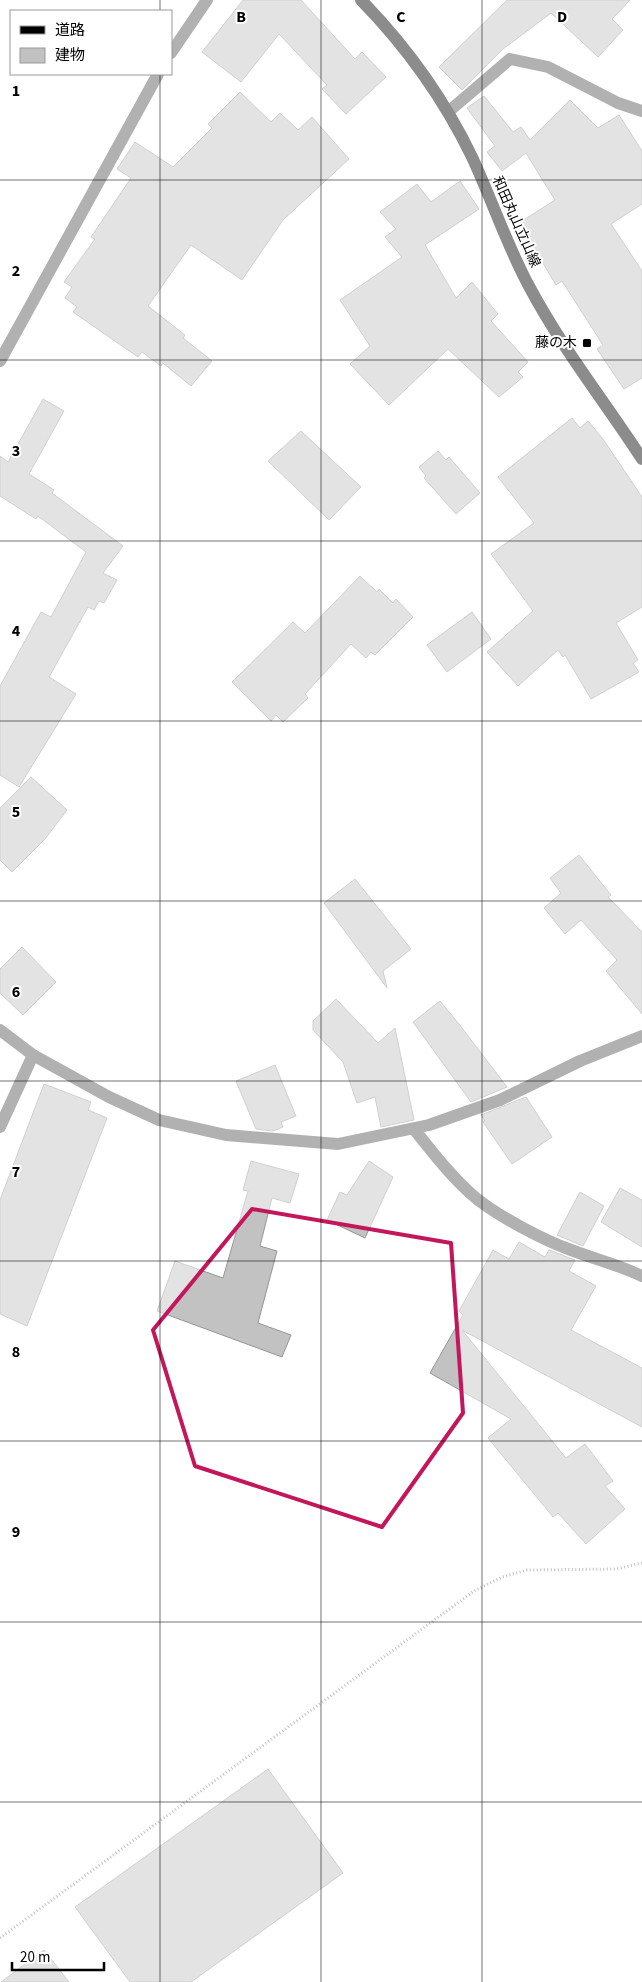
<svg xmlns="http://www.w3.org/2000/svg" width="642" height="1982" font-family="'Source Sans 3','Noto Sans JP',sans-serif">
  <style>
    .building { fill: #c2c2c2; stroke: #969696 }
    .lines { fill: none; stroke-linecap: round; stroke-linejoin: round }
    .path { stroke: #747474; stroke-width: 3; stroke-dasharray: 1 2.5; stroke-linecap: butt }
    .minor { stroke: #525252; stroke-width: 12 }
    .major { stroke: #000; stroke-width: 12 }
    .marked { fill: none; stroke: #c2185b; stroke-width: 4; stroke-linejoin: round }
    .grid { fill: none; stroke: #000; stroke-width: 1; stroke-opacity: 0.55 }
    .poi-dot { fill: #000; stroke: #fff; stroke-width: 2 }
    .labels { text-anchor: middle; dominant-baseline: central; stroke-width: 4; stroke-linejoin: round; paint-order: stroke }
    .street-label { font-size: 14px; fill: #000; stroke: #fff }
    .poi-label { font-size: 14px; fill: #000; stroke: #fff; text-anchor: end }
    .grid-label { font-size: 16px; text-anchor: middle; font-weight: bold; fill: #000; stroke: #fff; stroke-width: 4; stroke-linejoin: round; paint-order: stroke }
  </style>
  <rect width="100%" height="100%" fill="#fff"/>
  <path class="building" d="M243,0H301L355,59L362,52L386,77L346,114L322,89L327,85L279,34L241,82L202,52Z
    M507,0H630L612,19L623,30L598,57L551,13L503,49L462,90L439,67Z
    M240,92L271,122L280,113L298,130L312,117L349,159L283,220L242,280L191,245L148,306L185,335L183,338L212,361L191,386L163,363L161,366L142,352L138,357L73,312L77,307L65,298L72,287L64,282L95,239L91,237L131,178L117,169L135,142L173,167L212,128L208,124Z
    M484,96L513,132L521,127L530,140L570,100L598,128L619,115L642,151V204L611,224L642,271V378L624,389L597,349L603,345L562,281L556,285L519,223L555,200L526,153L502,171L487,152L495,146L467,108Z
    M460,181L479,209L425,245L456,298L472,282L498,314L491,321L528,362L518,372L523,377L499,397L448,349L389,405L350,364L370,346L340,300L402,257L385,237L396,229L380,212L417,184L431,202Z
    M43,399L64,411L29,474L54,490L52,493L123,546L103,573L117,580L104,603L99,601L94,610L88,607L49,677L76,694L19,787L0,775V686L41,612L51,617L86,552L38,516L36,519L0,496V456L8,462Z
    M572,418L580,428L588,421L603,439L642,497V607L616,623L638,660L633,663L639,672L591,699L565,655L563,657L558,650L518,686L487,652L533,611L491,554L534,523L498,477Z
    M301,431L361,487L329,520L268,461Z
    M438,451L446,460L449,457L480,493L456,514L424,478L426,476L419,467Z
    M360,576L377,592L379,589L393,603L396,599L413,617L375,655L371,652L366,658L351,644L305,694L308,698L283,722L276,715L271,721L232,682L293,622L305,633Z
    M472,612L491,639L447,672L427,645Z
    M31,777L67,810L45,839L12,872L0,860V808Z
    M579,855L611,895L608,897L642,932V1014L606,971L617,960L581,920L565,934L544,908L561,893L550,878Z
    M355,879L411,949L383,971L387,988L324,903Z
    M22,947L56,982L23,1015L0,993V969Z
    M336,999L378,1043L395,1028L414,1120L381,1127L375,1097L357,1103L343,1062L313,1030V1021Z
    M440,1001L459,1024L507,1087L471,1102L413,1022Z
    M275,1065L296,1116L281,1122L283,1127L273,1131L256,1129L236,1081Z
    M44,1084L91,1102L88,1110L107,1118L27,1326L0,1314V1200Z
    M526,1097L552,1137L512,1164L483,1122L485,1121L481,1115Z
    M251,1161L299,1174L290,1203L272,1198L260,1246L277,1251L258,1323L291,1335L282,1357L157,1311L175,1261L223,1278L248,1191L243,1190Z
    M369,1161L393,1177L365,1238L327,1220L340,1192L347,1195Z
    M620,1188L642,1200V1247L601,1222Z
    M580,1192L604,1206L583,1246L557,1235Z
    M519,1242L545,1257L549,1250L575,1260L569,1271L596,1286L571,1330L642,1368V1427L462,1330L566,1458L585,1444L613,1481L605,1486L625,1509L586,1544L558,1513L553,1517L488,1438L511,1419L430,1373L463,1315L459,1311L493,1250L509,1259Z
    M268,1769L343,1873L191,1982H130L75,1907Z
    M44,1950L69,1982H1Z"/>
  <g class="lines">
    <path class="path" d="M0,1938L474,1591L502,1577L527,1570L616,1569L642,1563"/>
    <path class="minor" d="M171,53L207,0
      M448,112L510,59L548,67L618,103L642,111
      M0,361L158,74
      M0,1030L33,1055L109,1097L159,1120L226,1135L338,1144L429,1125L500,1100L580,1061L642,1036
      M0,1127L33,1055
      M414,1129C433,1153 453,1179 477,1199C500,1217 543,1240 571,1250C595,1259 619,1265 642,1276"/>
    <path class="major" d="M361,0C405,45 444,99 472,157C492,200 507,246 530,288C562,348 605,402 642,459"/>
  </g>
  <path d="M0 0H642V1982H0ZM252,1209L451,1243L463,1413L382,1527L195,1466L153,1330Z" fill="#fff" fill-opacity=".55" fill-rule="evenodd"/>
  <path class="marked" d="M252,1209L451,1243L463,1413L382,1527L195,1466L153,1330Z"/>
  <path class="grid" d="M160,0V11M321,0V1982M482,0V1982M160,74V1982M0,180H642M0,360H642M0,541H642M0,721H642M0,901H642M0,1081H642M0,1261H642M0,1441H642M0,1622H642M0,1802H642"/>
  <rect class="poi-dot" x="582" y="338" width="10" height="10" rx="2.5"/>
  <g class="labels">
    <g class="street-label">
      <text transform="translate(516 222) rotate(66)">和田丸山立山線</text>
    </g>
    <g class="poi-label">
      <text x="577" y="343">藤の木</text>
    </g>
  </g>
  <g class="grid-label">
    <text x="241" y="22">B</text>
    <text x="401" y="22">C</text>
    <text x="562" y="22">D</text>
    <text x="16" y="96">1</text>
    <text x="16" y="276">2</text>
    <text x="16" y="456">3</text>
    <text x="16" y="636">4</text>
    <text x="16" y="817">5</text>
    <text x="16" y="997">6</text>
    <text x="16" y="1177">7</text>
    <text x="16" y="1357">8</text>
    <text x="16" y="1537">9</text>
  </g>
  <rect x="10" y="10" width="162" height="65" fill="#ffffff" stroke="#999999"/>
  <rect x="20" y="26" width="25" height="8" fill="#000000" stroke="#999999"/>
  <text x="55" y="35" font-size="15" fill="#000000">道路</text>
  <rect x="20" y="48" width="25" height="15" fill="#c2c2c2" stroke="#999999"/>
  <text x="55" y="60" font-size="15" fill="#000000">建物</text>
  <path d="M12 1962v8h92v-8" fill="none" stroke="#000000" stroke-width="2.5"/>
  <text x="20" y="1962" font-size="15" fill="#000000" stroke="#ffffff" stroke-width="4" paint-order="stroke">20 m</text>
</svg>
